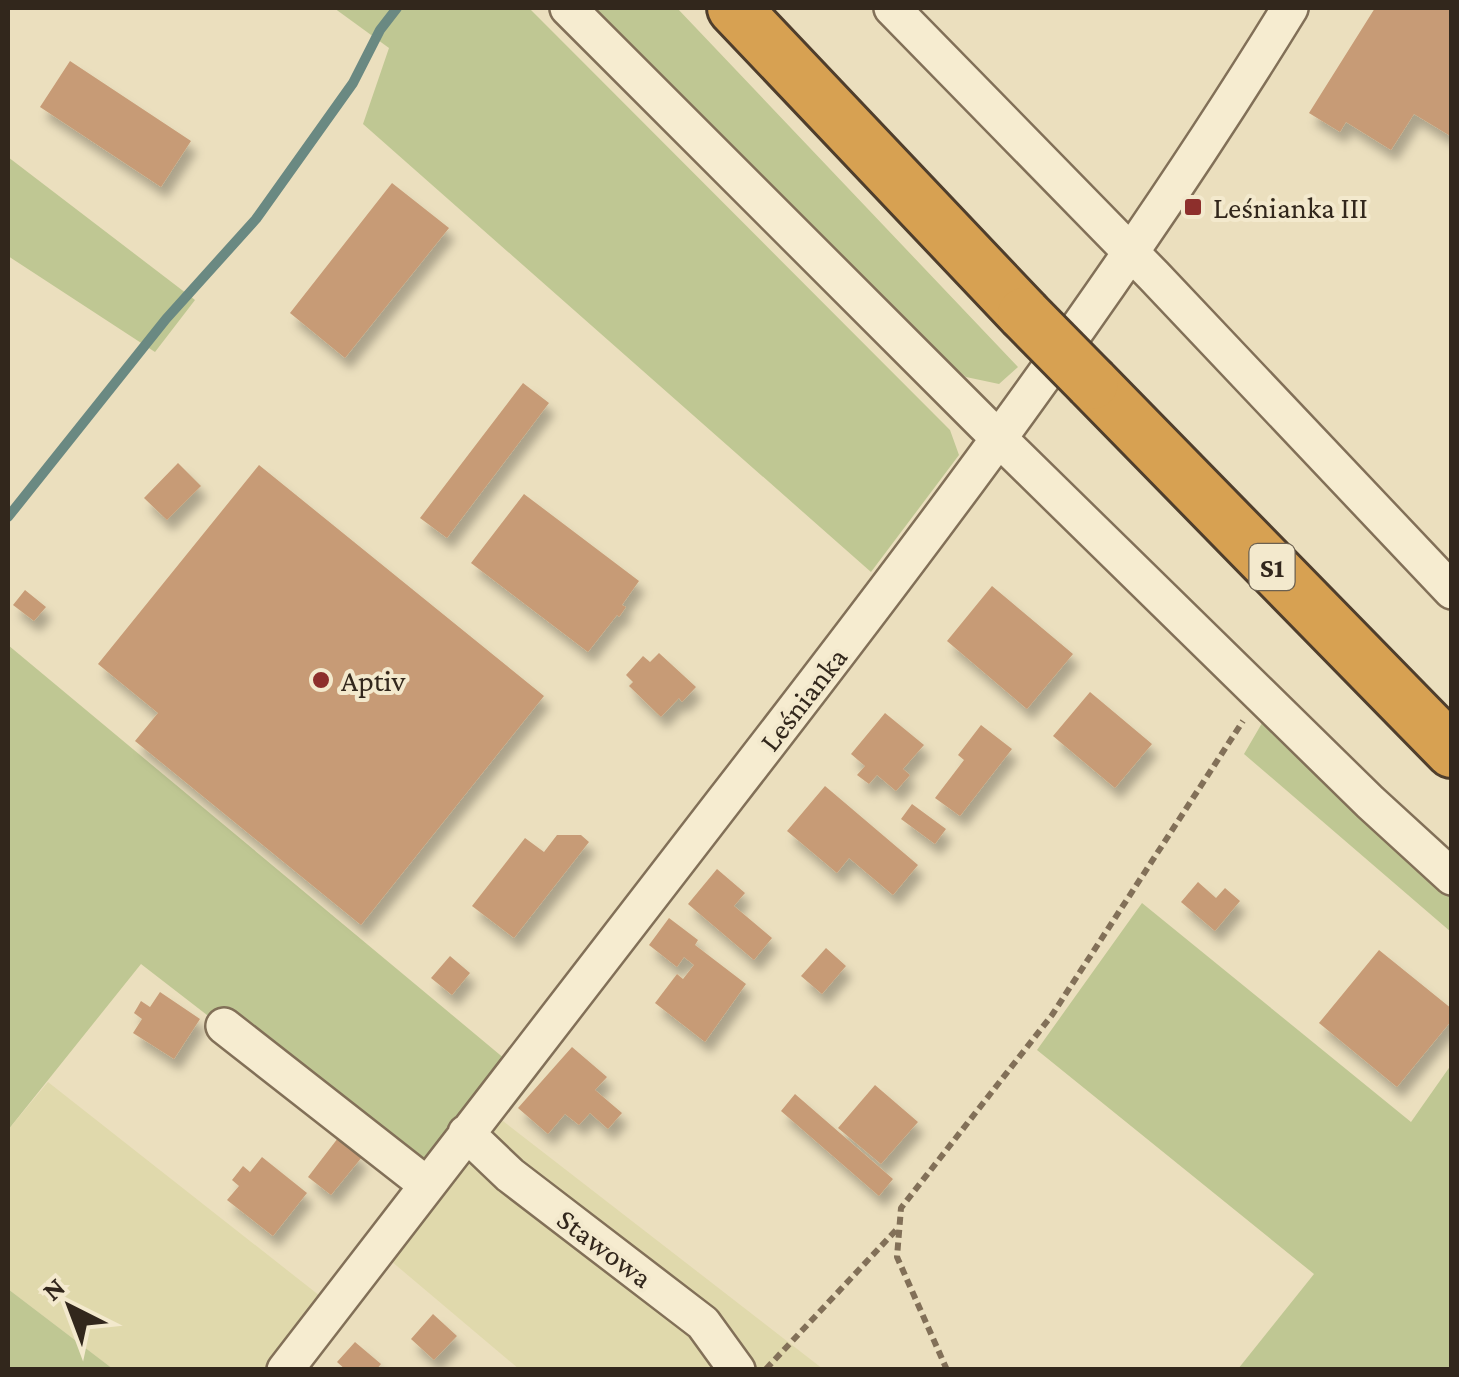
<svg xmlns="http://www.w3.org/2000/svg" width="1459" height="1377" font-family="'Crimson Pro',serif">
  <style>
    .farmland { fill: #e0d9ac }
    .green { fill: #bfc793 }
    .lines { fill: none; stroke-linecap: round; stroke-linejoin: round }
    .stream { stroke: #6a8982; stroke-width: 10 }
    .building { fill: #c79b76; filter: url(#shadow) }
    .minor-casing { stroke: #827058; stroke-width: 40 }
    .highway-casing { stroke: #4f3e2c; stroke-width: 58 }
    .path { stroke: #827058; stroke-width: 6; stroke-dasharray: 8 5; stroke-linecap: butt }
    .minor { stroke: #f6ecd0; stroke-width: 35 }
    .highway { stroke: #d7a152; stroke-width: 52 }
    .highway-bridge-casing { stroke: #4f3e2c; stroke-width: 58; stroke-linecap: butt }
    .highway-bridge { stroke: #d7a152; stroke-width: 52 }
    .poi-dot { fill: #8d2f2c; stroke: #f3e9cd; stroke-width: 4 }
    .labels { text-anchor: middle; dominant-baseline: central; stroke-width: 8; stroke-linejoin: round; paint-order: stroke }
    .shield { fill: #f3e9cd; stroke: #6c6151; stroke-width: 2.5 }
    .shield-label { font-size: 28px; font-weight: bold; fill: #32271c }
    .poi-label { font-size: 30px; fill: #32271c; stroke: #f3e9cd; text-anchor: start }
    .street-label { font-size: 30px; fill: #32271c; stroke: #f3e9cd }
  </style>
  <defs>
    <filter id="shadow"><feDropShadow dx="6" dy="11" stdDeviation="5" flood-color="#0004"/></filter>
  </defs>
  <rect width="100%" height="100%" fill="#ebdfbe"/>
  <path class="farmland" d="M48,1082L334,1307L285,1369H113L8,1289V1130Z
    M503,1121L823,1369H519L378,1250L466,1133Z"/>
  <path class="green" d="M334,8H529L950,430L959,455L871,572L363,124L389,48Z
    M592,8H677L1018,367L999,384L966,377L921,340Z
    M8,157L195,300L155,352L8,256Z
    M8,645L517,1069L427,1185L141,964L8,1130Z
    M1265,718L1451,889V932L1244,754Z
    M1142,903L1411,1122L1451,1065V1369H1238L1314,1274L1037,1050Z
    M8,1289L113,1369H8Z"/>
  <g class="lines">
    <path class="stream" d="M8,517L166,319L256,219L353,83L380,30L397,8"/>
  </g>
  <path class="building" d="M1375,8H1452V137L1414,114L1391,150L1346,122L1340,132L1309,113Z
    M70,61L191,141L161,187L40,107Z
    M392,183L449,228L345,358L290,313Z
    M523,383L549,403L447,538L420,518Z
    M178,463L201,486L167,520L144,498Z
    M259,465L544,696L361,925L135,741L158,713L98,664Z
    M524,494L639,581L622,605L626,607L619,617L617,615L588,652L471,563Z
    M992,586L1073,654L1027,709L947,641Z
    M25,590L46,607L34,621L13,605Z
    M659,653L696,687L682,702L679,698L661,717L629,686L633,682L626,675L643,656L650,662Z
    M1090,692L1152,744L1115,788L1053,736Z
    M885,713L924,745L903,769L910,775L896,791L877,775L869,784L857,775L865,766L851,754Z
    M981,725L1012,749L960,816L935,798L964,760L958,755Z
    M825,786L918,865L893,895L849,858L837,873L787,831Z
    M912,804L946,829L935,844L901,819Z
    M557,835H581L589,842L514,938L472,906L525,838L544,852Z
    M717,869L745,893L734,906L772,938L754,960L688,904Z
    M1198,882L1216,898L1225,888L1240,901L1215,931L1181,902Z
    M669,918L698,940L695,945L746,984L705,1042L655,1003L677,974L683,979L694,965L684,957L677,967L649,945Z
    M826,948L846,966L822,994L801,976Z
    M1379,950L1452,1009V1020L1397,1087L1319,1023Z
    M450,956L470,973L452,995L431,978Z
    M160,992L200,1019L174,1059L133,1033L142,1019L134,1013L141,1001L150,1007Z
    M572,1047L607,1077L595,1090L622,1113L608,1129L590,1113L579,1125L565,1114L548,1134L518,1108Z
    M875,1085L918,1122L881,1164L838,1128Z
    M795,1094L893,1179L879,1196L781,1111Z
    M338,1138L362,1157L331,1195L308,1177Z
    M262,1157L307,1193L273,1236L227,1200L239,1186L232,1180L243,1166L250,1172Z
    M433,1314L457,1336L434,1360L411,1339Z
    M355,1342L381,1364L376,1370H346L337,1362Z"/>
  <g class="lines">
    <g class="minor-casing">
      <path id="minor" d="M568,8L984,424L1370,802L1452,877
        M892,8L1154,276L1452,591
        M224,1026L427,1185
        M466,1133L510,1175L703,1323L737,1370
        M285,1370C433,1179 580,988 727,797C925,542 1121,283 1290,8"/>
    </g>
    <g class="highway-casing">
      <path id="highway" d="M734,8L1024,314
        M1092,383L1452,751"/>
    </g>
    <path class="path" d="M766,1369L898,1228
      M947,1370L897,1257L901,1208L1052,1015L1243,721"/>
    <use href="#minor" class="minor"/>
    <use href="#highway" class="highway"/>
    <g class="highway-bridge-casing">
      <path id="highway-bridge" d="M1024,314L1092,383"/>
    </g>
    <use href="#highway-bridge" class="highway-bridge"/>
  </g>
  <g class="poi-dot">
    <rect x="1183" y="197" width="20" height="20" rx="5"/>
    <circle cx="321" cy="680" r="10"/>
  </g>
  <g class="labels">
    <rect class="shield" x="1249.5" y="544" width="45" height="46" rx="8"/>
    <g class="shield-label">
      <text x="1272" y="567">S1</text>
    </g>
    <g class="poi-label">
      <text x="1213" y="207">Leśnianka III</text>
      <text x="341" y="680">Aptiv</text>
    </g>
    <g class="street-label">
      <text transform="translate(803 699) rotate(-52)">Leśnianka</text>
      <text transform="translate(605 1248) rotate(37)">Stawowa</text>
    </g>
  </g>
  <rect width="1459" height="1377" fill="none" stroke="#32271c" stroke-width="20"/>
  <g transform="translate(70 1307) rotate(318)" stroke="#f3e9cd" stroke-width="8" paint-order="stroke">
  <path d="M0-8L18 38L0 25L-18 38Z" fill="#32271c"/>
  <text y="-15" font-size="28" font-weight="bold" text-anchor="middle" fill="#32271c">N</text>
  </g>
</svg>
